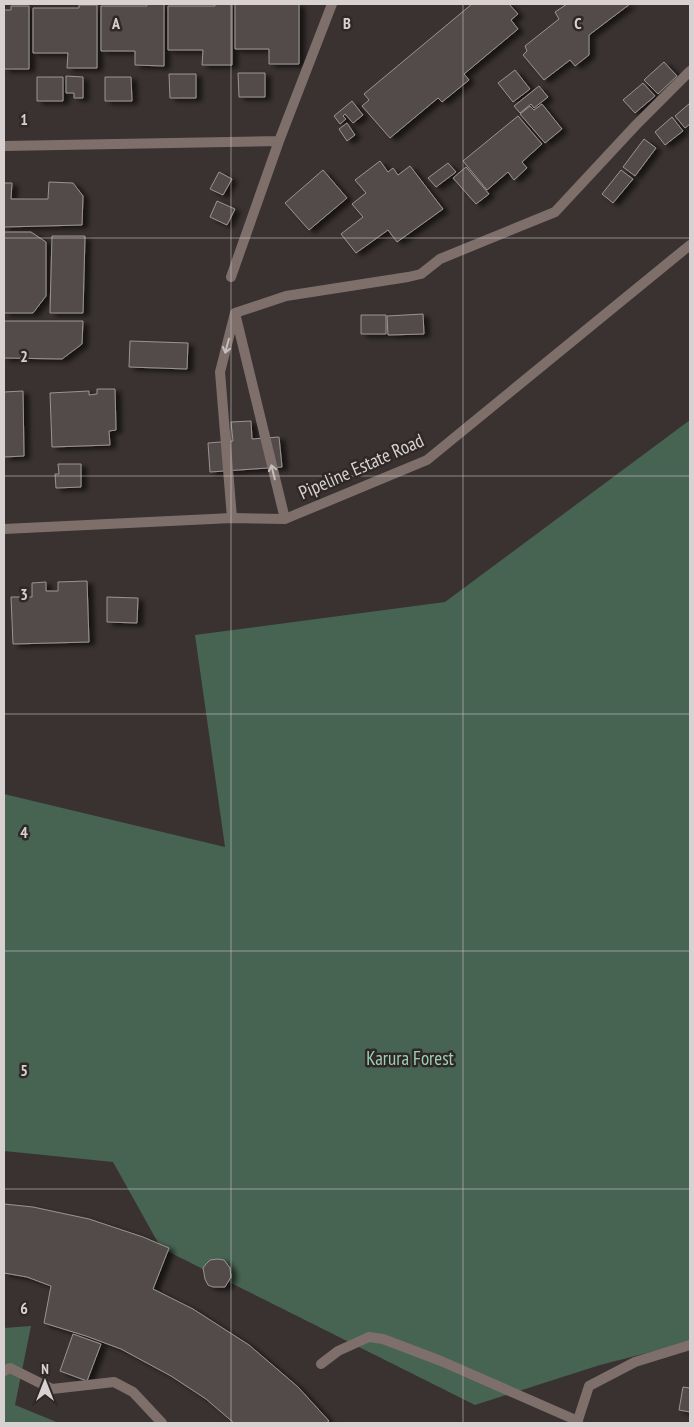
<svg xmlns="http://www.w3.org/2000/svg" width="694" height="1427" font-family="'PT Sans Narrow',sans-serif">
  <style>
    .green { fill: #476351 }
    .building { fill: #534b4a; stroke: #9b9391; filter: url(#shadow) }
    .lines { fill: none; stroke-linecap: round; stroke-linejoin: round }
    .service { stroke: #7e6f6b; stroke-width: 10 }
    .minor { stroke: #7e6f6b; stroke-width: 10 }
    .oneway { stroke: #c5bebd }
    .grid { fill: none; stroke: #d7d2d1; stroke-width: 1; stroke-opacity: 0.55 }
    .labels { text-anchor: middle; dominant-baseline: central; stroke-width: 5; stroke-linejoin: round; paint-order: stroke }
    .street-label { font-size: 19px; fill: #d7d2d1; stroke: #2f2827 }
    .park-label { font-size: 19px; fill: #9bd2af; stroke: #2f2827 }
    .grid-label { font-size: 16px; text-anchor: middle; font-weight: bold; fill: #d7d2d1; stroke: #2f2827; stroke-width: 5; stroke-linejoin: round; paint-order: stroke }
  </style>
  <defs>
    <filter id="shadow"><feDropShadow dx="5.5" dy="3" stdDeviation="2.5" flood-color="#0009"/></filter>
  </defs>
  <rect width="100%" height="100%" fill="#393231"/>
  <path class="green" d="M690,420V1342L600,1365L475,1405L161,1248L113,1162L4,1151V794L225,847L195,635L445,602Z
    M31,1326L15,1405L59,1423H4V1328Z"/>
  <path class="building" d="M147,4H164V66L135,65V51H101V6H147Z
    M215,4H232V65H202L203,50H168V6H215Z
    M235,4H299V64H269V49H235Z
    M472,4H509L518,14L511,20L518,29L464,74L469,80L442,102L438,98L390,138L362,106L369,100L364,94Z
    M567,4H630L589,35V55L575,66L570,60L544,80L523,55L527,51L525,46L559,19L555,12Z
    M79,5H97V68H67L68,53H33V8H79Z
    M11,6H29V69H4V10H11Z
    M664,62L677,76L658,94L644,80Z
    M515,70L530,89L513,102L498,83Z
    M238,73H265V97H239Z
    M169,74H196V98H170Z
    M66,76L83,77V98H74V93H66Z
    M37,77H63V101H37Z
    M105,77H131L132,101H105Z
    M643,83L655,96L635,113L623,100Z
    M539,86L548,97L534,108L531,104L520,113L514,106Z
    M352,101L363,115L353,123L345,114L343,116L346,119L340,124L334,116Z
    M690,103V124L685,128L675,116Z
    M542,104L562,129L545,143L520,114L530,106L534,110Z
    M518,116L542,144L522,162L527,168L514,180L508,172L487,190L463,161Z
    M672,117L683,131L665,145L655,132Z
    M347,123L355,135L347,141L339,129Z
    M644,139L656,148L635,176L623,167Z
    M380,161L388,172L393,168L398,175L410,166L443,209L397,242L388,230L356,253L341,234L363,217L352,204L366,193L355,180Z
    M448,163L456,172L436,187L428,178Z
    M466,167L489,194L476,204L453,178Z
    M323,170L347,198L309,230L285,203Z
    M621,170L633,179L613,203L602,194Z
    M219,172L232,179L223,195L210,189Z
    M49,182L73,183L83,196L82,225L4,227V183H12L11,199H48Z
    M217,201L235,209L227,225L210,217Z
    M4,232H31L46,242V296L33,313H4Z
    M52,236H85L83,313H50Z
    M423,314L424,334L388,335L387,316Z
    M361,315H386V334H361Z
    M4,321H83L82,344L62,359L4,358Z
    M130,341L188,343L187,369L129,367Z
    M97,389H115L116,430L109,431L110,445L52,447L50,393L89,391V395L97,394Z
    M23,391L24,456L4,457V392Z
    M251,421L252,439L279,437L282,467L210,472L208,443L233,441L231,422Z
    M58,464H81V487L56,488L55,474H59Z
    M87,581L89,642L13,644L11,597H32V583L46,582V591H58V582Z
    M107,597L138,598L137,623L107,622Z
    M4,1204L33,1207L89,1219L143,1237L169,1248L153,1289L193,1309L249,1345L298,1387L329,1421L326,1423H234L206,1399L171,1376L121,1349L86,1336L44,1323L51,1286L27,1277L4,1273Z
    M218,1259L224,1260L230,1268L231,1277L225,1287H213L208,1285L205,1279L203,1268L206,1264L210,1260Z
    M73,1334L101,1344L87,1381L60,1371Z
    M683,1387L690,1388V1412L679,1410Z"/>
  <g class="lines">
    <path class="service" d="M235,313L286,296L408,277L421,274L440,259L555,212L636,125L690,71
      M232,518L220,372L235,313L285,519
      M321,1364L338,1351L369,1337L383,1339L441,1361L578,1421
      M4,1371L10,1368L52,1389L114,1382L133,1392L162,1423
      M577,1423L589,1386L635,1362L690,1345"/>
    <path class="minor" d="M4,146L279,141
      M231,277L279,141L332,4
      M4,529L232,518L285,519L427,460L690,245"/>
  </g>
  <defs><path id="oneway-shaft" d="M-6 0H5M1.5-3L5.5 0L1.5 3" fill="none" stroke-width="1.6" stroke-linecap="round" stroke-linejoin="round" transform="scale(1.25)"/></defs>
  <g class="oneway">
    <use href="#oneway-shaft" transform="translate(227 346) rotate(105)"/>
    <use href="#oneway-shaft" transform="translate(273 472) rotate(-104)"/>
  </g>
  <path class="grid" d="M231,4V1423M463,4V1423M4,238H690M4,476H690M4,714H690M4,951H690M4,1189H690"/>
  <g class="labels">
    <g class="street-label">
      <text transform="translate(361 466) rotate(-24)">Pipeline Estate Road</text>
    </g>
    <g class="park-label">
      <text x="410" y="1058">Karura Forest</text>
    </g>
  </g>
  <g class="grid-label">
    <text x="116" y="29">A</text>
    <text x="347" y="29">B</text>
    <text x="578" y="29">C</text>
    <text x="24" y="125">1</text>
    <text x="24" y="362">2</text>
    <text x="24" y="600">3</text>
    <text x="24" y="838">4</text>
    <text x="24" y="1076">5</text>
    <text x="24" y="1314">6</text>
  </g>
  <rect width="694" height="1427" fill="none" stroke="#d7d2d1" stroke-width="10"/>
  <g transform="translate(45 1382)" stroke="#2f2827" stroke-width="4" paint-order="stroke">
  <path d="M0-4L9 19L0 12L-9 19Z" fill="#d7d2d1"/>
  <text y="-8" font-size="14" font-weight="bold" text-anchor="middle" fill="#d7d2d1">N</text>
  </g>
</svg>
